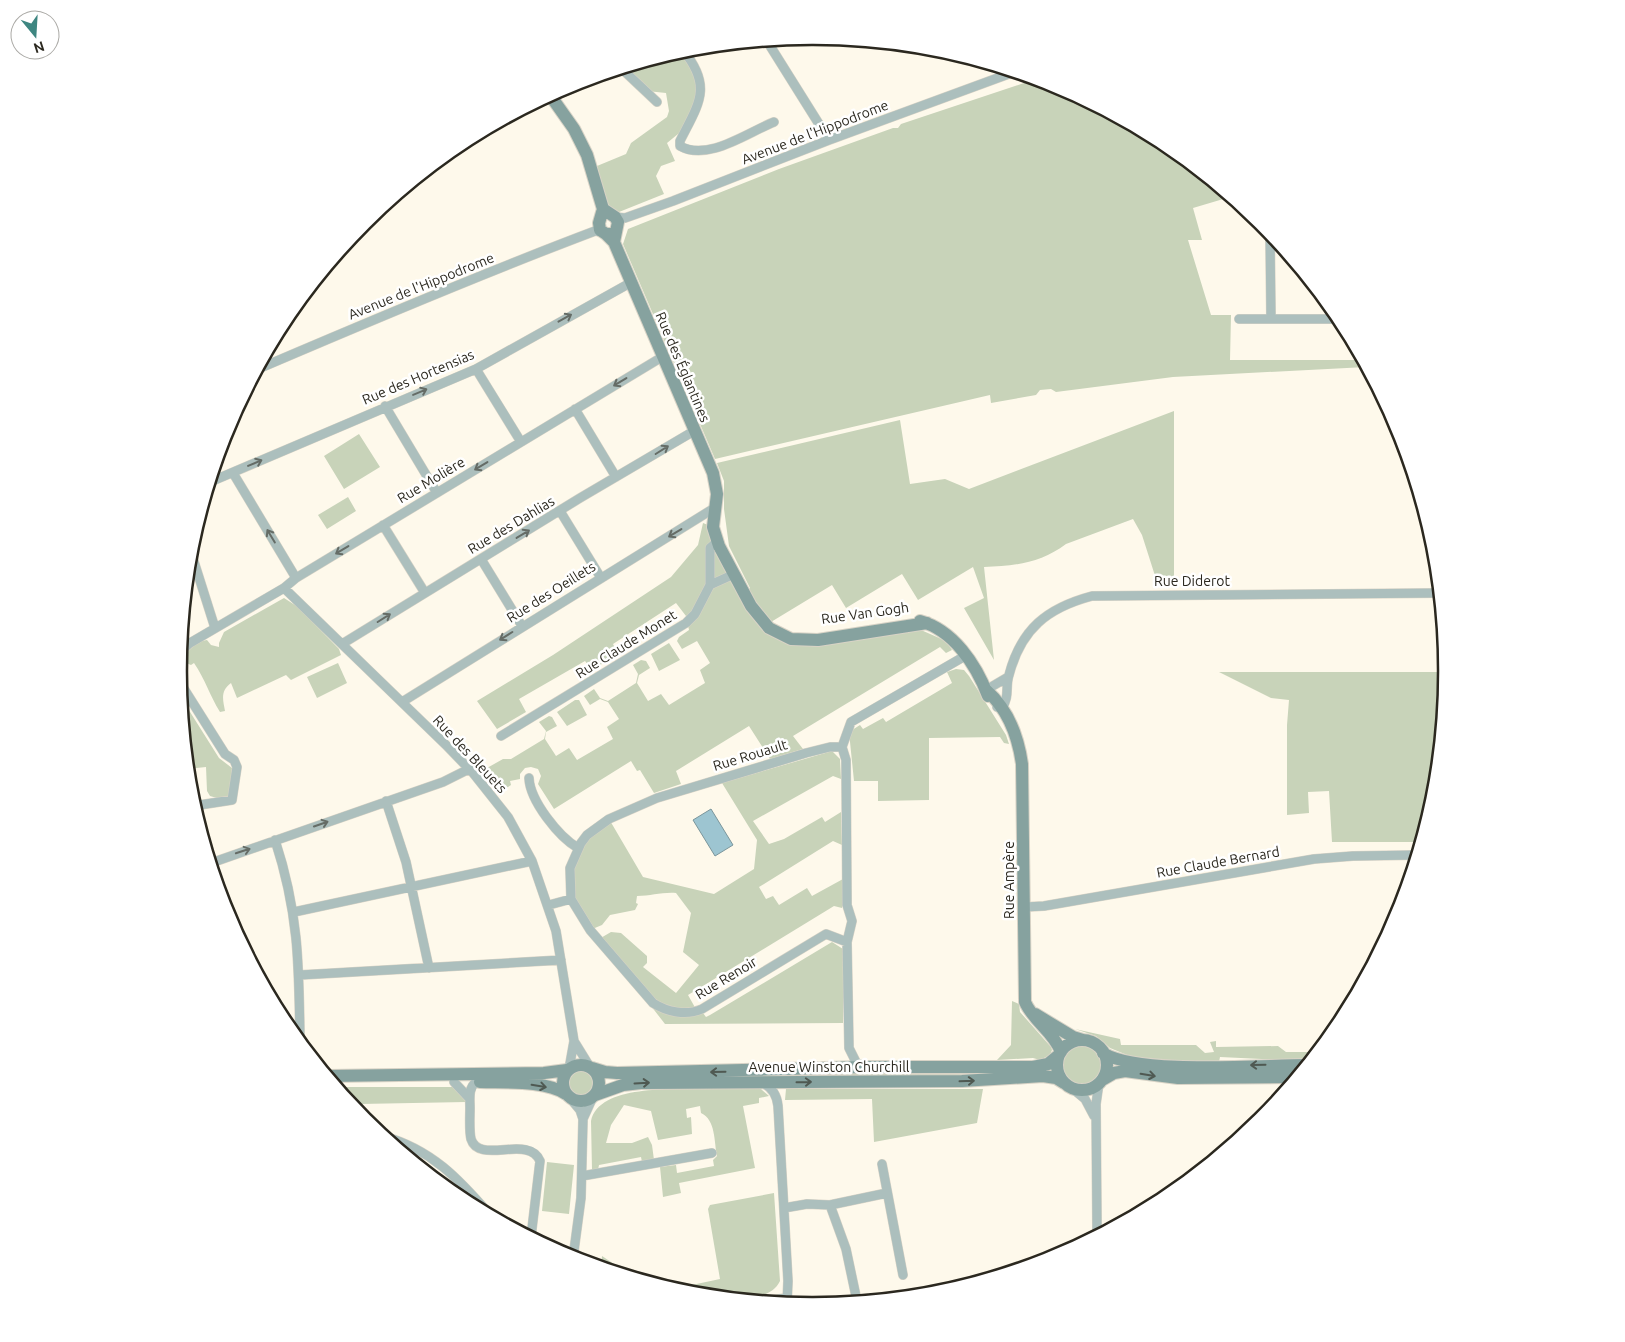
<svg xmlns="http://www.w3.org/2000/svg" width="1625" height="1342" font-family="Ubuntu,sans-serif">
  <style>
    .green { fill: #c8d3b9 }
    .water { fill: #9dc5d1; stroke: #7b969c }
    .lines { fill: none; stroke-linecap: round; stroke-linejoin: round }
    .street-casing { stroke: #d8d3c6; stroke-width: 10 }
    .secondary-casing { stroke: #d8d3c6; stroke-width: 14 }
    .street { stroke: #acbfbd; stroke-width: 9 }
    .secondary { stroke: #86a29f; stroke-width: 12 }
    .oneway { stroke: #656c66 }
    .oneway2 { stroke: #4f5952 }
    .labels { text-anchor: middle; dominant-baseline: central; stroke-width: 5; stroke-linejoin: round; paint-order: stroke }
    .street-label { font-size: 14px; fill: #2b281f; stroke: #fff }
    .rim { fill: none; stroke: #2b281f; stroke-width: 2.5 }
  </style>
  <rect width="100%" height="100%" fill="#fef9eb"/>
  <path class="green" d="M683,50L701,82L683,136L678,134L667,143L675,161L661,166L656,176L664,194L619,212L608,206L597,166L626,154L631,143L667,117L669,111L666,93L647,91L622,69Z
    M603,74L591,83L576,88L577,92L562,98L559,94L570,84Z
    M1036,79L1056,85L1165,143L1230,197L1193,208L1202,240H1188L1211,315H1231L1230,360H1362L1366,367L1173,377L1056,392L1051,389L1040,390L1036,395L991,403L990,395L715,459L623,244L628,229L779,169L893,128H898L901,124Z
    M1174,411V581L1157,582L1142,535L1133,519L1066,544C1041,563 1014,566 984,567L994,660L964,608L984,598L973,567L918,600L902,574L846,608L832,585L766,625L790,639L921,630L946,641L952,650L946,653L940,647L793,736L803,749L770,759L749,726L676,771L681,784L654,793L640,770L637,771L631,761L554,809L538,784L541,776L538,769L531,767L525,768L520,774V779L510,781L511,785L503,790L487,768L503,759H511L544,739L546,731L539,722L549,716L552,717L557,726L546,732L545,739L556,756L569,748L577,760L613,739L607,727L619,719L608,702L600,699L590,705L584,696L594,689L600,698L608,701L636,683L638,674L633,665L641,660L646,661L650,668L639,675L637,683L648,701L661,694L669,705L705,683L700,670L710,663L697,641L682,649L677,641L679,637L689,630L686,616L676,603L613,644L618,654L592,670L585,661L519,699L526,712L497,729L477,701L553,655L671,577L698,545L703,523L713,527L745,594L750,588L729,546L724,509V481L717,463L900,420L910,484L945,479L969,489Z
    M359,434L380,467L344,489L324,456Z
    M348,497L356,511L327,529L318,515Z
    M284,598L298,607L339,649L341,655L291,680L286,675L237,698L231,683C220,691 223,700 225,711L220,712C210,696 205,679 194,663L191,665L181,661C188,651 195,641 207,640L211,645L219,647V643L224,632Z
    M669,643L680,660L659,671L651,654Z
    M338,663L347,683L317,698L307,677Z
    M956,669L964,670L969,676L1006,735L1009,744L1004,743L1000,737L929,738V800L878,801V781H854L849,732L860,725L863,729L883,718L886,722L952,683L947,672Z
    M1219,672H1442V724L1435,795L1421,842H1332L1329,791L1308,792L1309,813L1287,815V725L1289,700L1271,698Z
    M180,696L219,758L232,768L230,796L217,798L210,796L207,791L206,767L187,769Z
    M575,700H579L587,715L567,726L557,712Z
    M832,751L840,759L841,779L833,776L753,821L769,844L784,839L822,817L825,822L841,812L842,845L833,841L759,887L766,899L773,896L779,905L807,888L812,896L843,879L842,908L834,906L688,995L697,1011L703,1013L706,1017L710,1015L832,942L843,949V1023L665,1024L599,939L611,932L621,933L647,956V963L643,967L676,993L699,965L683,952L691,913L676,893C662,892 651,896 637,896L636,903L638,904L635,910L610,915L602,925L590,930L569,890L578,848L609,819L643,877L714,894L754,869L757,840L722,783Z
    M1012,1001L1019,1004L1020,1012L1051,1047L1052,1050L1050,1055L1040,1060L1033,1058L997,1060L1011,1045Z
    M1075,1029L1120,1039L1121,1045H1196L1205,1053L1214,1052L1210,1042L1216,1041V1047L1278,1046L1286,1052H1317L1310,1060L1305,1061L1220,1057L1219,1062H1181L1132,1057L1110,1048L1096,1036Z
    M1062 1066a20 20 0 1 1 40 0a20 20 0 1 1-40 0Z
    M567 1083a14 14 0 1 1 28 0a14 14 0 1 1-28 0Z
    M826,1072L1043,1073L825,1078Z
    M336,1087H453L463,1094L466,1102L360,1104L357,1112Z
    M703,1088L761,1089L769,1096L759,1098V1103L743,1106L755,1168L679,1183L681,1193L663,1197L660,1167L676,1165L677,1173L714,1166L713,1160L717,1156C714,1142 716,1120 701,1113L700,1106L686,1109L687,1118L691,1117L692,1134L658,1140L651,1111L624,1105L611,1125L606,1143H632L648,1137L652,1145L654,1160L642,1162L641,1157L599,1165L598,1170H592L591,1121C599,1084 674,1090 703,1088Z
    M786,1089H983L977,1123L874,1142L872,1099L785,1100Z
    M547,1162L574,1165L569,1214L542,1211Z
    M774,1193L780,1281C766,1311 698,1296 673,1289L720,1279L708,1209L710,1205Z
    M602,1256L614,1264L618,1272L601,1267Z"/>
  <path class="water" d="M711,809L733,845L715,856L693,820Z"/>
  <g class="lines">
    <g class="street-casing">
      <path id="street" d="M767,41L829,140
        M683,50C713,87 699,103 680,141V146C708,162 748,132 774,122
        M622,69L657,102
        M615,217L625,218L673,201L829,140L1014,72
        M1270,233L1271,319
        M1239,319H1341
        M258,369C370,321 481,274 595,231L603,232
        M476,369L521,442
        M385,406L437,493
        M575,409L616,477
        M233,473L296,578
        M210,482L476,369L630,283
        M560,511L601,578
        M383,525L425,593
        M190,549L215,628
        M481,559L522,626
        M710,585L732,575
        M284,588L447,746L473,773L508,817L532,861L556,931L574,1041L569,1069
        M181,636L184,647
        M342,644L580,498L694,431
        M179,653L190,643L284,588L296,578L662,357
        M179,681L225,754L234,760L237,767L232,800L193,806
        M986,690L1008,677
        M402,702L716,507
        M997,707L1002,708C1010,696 1005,687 1009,675C1021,629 1047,608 1092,596L1440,593
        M501,736L686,623L695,614L710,585V548L717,542
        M842,747L846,760L847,905L852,921L847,942L849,1048L856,1062L864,1067
        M529,778C530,801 559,837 578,848
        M386,801L406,862L429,968
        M275,840C299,913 299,966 300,1042
        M211,863L443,782L469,769
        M549,905L571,899
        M1025,907L1044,906L1314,859L1353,856L1417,855
        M294,912L532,861
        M847,942L826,934L702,1009C686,1016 667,1012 653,1003L590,930L571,899L570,868L581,843L587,835L609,819L657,798L806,753L830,747H842L851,722L965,656
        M300,975L561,960
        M574,1041L590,1067
        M454,1082L469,1098
        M476,1082C468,1088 470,1099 470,1108C470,1117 469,1130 471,1139C479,1165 529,1134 540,1161L531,1237
        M763,1083C773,1088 777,1096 778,1106L788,1281L787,1303
        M1073,1089L1085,1099L1094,1116
        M570,1098L580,1110L583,1119
        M383,1136C431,1149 459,1179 490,1215
        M882,1164L903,1275
        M582,1176L712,1153
        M830,1205L887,1193
        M784,1208L807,1204L830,1205L846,1249L857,1301
        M1097,1229L1096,1104L1099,1083
        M561,1253L573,1256
        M573,1258L581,1198L583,1119L593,1097
        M767,1301L786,1298"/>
    </g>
    <g class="secondary-casing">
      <path id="secondary" d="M550,95L574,129L587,155L603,209L599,223L600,230L606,234H613
        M603,209L615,217L618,222L614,242
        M606,234L614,242L713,473L717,494L713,527L719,546L751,606L769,628L791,639L818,640L927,623
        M920,621C953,630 976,664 988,696
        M986,690C1008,709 1018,736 1022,764L1025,1002C1033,1021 1054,1032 1061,1052
        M1035,1014L1073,1037L1083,1040
        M1057 1065a25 25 0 1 1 50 0a25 25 0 1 1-50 0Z
        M1103,1053C1139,1075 1261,1065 1306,1065
        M563 1083a18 18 0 1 1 36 0a18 18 0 1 1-36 0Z
        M592,1068L605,1072L617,1073L864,1067H1033L1048,1064L1059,1055
        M327,1076L544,1073L567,1070
        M1102,1080L1114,1073L1125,1071L1178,1078L1296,1077
        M480,1082C504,1083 546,1080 566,1094
        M595,1095L623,1085L641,1083L962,1081L1043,1076L1056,1078L1064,1083"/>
    </g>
    <use href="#street" class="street"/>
    <use href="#secondary" class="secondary"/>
  </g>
  <defs><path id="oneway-shaft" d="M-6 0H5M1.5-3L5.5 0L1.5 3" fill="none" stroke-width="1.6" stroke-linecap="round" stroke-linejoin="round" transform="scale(1.25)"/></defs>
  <g class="oneway">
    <use href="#oneway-shaft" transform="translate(565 318) rotate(-29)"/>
    <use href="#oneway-shaft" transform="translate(620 382) rotate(149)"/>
    <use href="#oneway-shaft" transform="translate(420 392) rotate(-23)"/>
    <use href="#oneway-shaft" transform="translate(662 450) rotate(-32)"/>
    <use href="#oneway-shaft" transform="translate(255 463) rotate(-23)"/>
    <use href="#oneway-shaft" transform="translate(481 466) rotate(149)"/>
    <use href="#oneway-shaft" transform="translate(675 533) rotate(149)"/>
    <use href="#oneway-shaft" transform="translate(523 534) rotate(-31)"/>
    <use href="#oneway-shaft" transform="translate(271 536) rotate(-121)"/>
    <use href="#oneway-shaft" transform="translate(342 550) rotate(149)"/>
    <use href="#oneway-shaft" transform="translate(384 618) rotate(-32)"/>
    <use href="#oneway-shaft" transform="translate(506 636) rotate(148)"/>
    <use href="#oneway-shaft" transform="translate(321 824) rotate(-19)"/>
    <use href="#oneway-shaft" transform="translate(243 851) rotate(-18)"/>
  </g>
  <g class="oneway2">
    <use href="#oneway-shaft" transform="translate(1258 1065) rotate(179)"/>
    <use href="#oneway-shaft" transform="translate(718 1072) rotate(179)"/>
    <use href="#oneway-shaft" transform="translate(1148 1075) rotate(9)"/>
    <use href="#oneway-shaft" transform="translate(967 1081) rotate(-2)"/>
    <use href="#oneway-shaft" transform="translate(804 1082) rotate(-1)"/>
    <use href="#oneway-shaft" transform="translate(642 1083) rotate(-3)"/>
    <use href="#oneway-shaft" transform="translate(539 1086) rotate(9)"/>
  </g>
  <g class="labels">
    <g class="street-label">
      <text transform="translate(815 132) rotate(-21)">Avenue de l'Hippodrome</text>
      <text transform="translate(421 286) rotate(-22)">Avenue de l'Hippodrome</text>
      <text transform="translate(683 367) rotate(67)">Rue des Églantines</text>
      <text transform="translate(418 377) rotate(-23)">Rue des Hortensias</text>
      <text transform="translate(431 480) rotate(-31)">Rue Molière</text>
      <text transform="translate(511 525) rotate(-31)">Rue des Dahlias</text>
      <text x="1192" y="581">Rue Diderot</text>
      <text transform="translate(551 592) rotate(-32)">Rue des Oeillets</text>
      <text transform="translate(865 613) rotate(-8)">Rue Van Gogh</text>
      <text transform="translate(626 644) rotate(-32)">Rue Claude Monet</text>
      <text transform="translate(470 754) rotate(47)">Rue des Bleuets</text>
      <text transform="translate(750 755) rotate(-17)">Rue Rouault</text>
      <text transform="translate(1218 862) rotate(-10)">Rue Claude Bernard</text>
      <text transform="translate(1009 880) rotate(-90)">Rue Ampère</text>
      <text transform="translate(726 978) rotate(-31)">Rue Renoir</text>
      <text x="829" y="1067">Avenue Winston Churchill</text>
    </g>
  </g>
  <path d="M0 0H1625V1342H0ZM812 45H813A625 625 0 0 1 1438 670V672A625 625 0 0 1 813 1297H812A625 625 0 0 1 187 672V670A625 625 0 0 1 812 45Z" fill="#fff" fill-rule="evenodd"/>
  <path class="rim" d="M812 45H813A625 625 0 0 1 1438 670V672A625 625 0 0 1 813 1297H812A625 625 0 0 1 187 672V670A625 625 0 0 1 812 45Z"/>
  <g transform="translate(35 35) rotate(162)"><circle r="24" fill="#ffffff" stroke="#aaa9a5"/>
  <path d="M0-4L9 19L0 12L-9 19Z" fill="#3e8681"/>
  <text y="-8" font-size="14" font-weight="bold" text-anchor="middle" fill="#2b281f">N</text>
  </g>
</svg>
